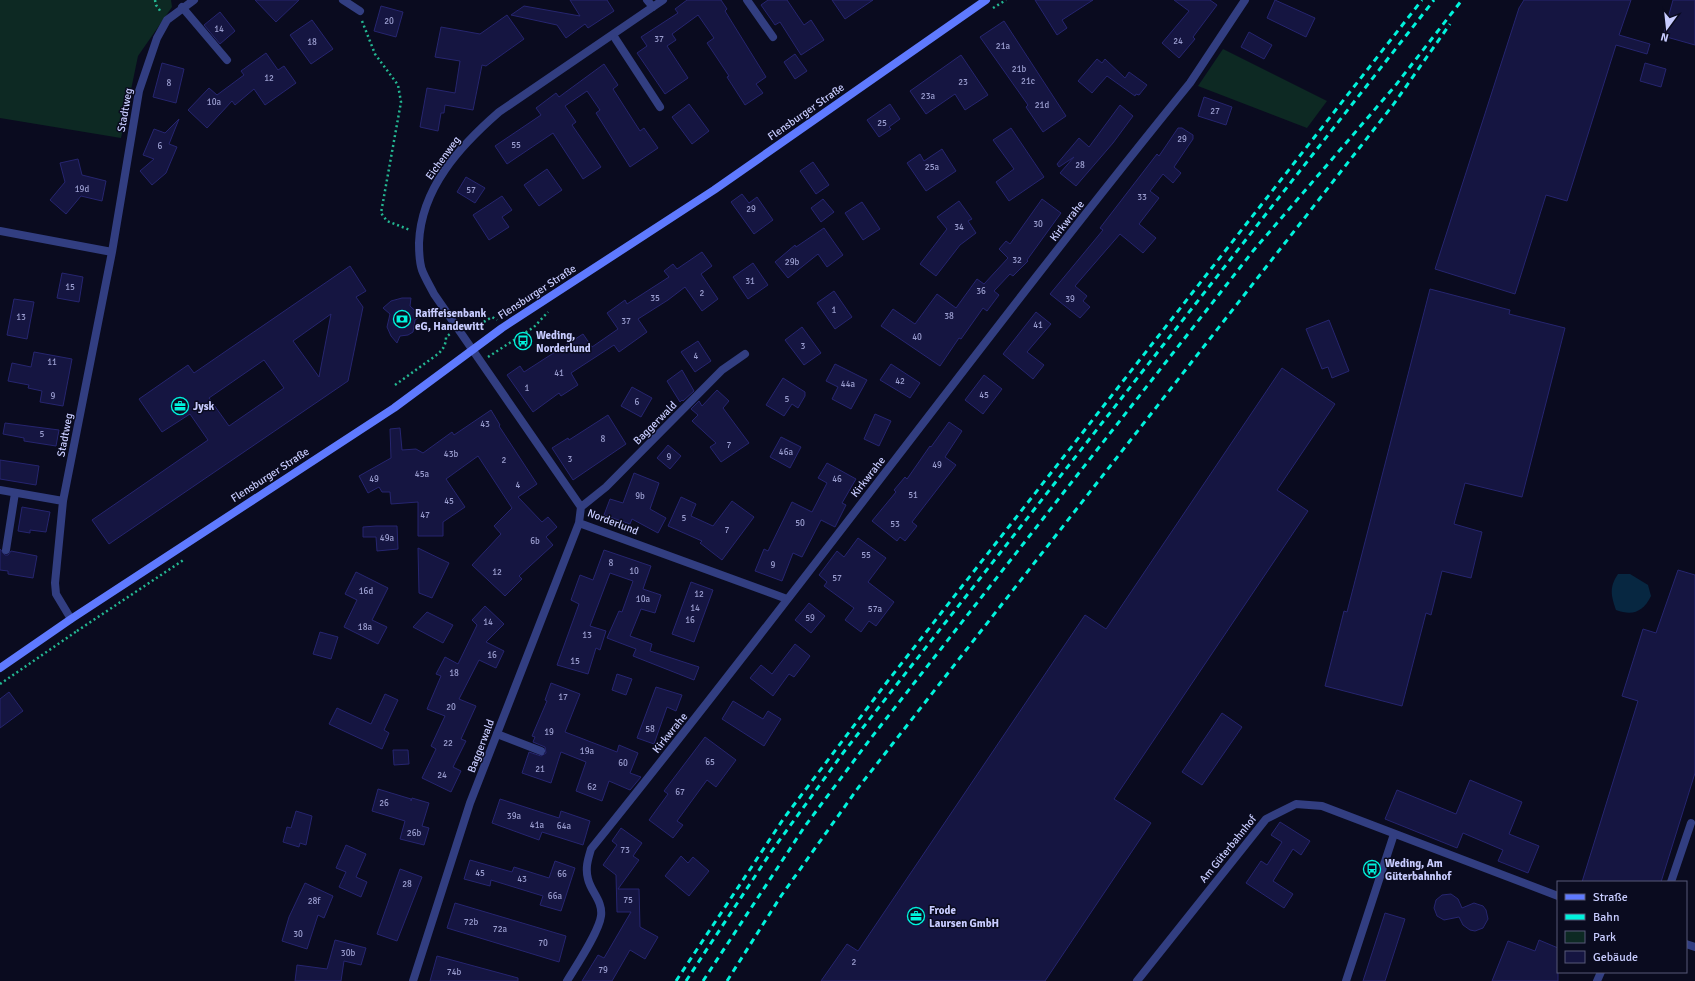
<svg xmlns="http://www.w3.org/2000/svg" width="1695" height="981" font-family="Signika,sans-serif">
  <style>
    .green { fill: #0d2923 }
    .water { fill: #072741 }
    .building { fill: #151541; stroke: #26256f; fill-rule: evenodd }
    .lines { fill: none; stroke-linecap: round; stroke-linejoin: round }
    .path { stroke: #24b792; stroke-width: 2.5; stroke-dasharray: 2 3; stroke-linecap: butt }
    .lane { stroke: #323e81; stroke-width: 8 }
    .street { stroke: #323e81; stroke-width: 8 }
    .secondary { stroke: #5f7aff; stroke-width: 8 }
    .rail { stroke: #00f3dc; stroke-width: 3; stroke-dasharray: 6 5; stroke-linecap: butt }
    .labels { text-anchor: middle; dominant-baseline: central; stroke-width: 3; stroke-linejoin: round; paint-order: stroke }
    .number-label { font-size: 9px; fill: #9b9ed0 }
    .street-label { font-size: 11px; fill: #c8ccff; stroke: #0a0b1f }
    .poi-label { font-size: 11px; font-weight: bold; fill: #c8ccff; stroke: #0a0b1f; text-anchor: start }
  </style>
  <rect width="100%" height="100%" fill="#0a0b1f"/>
  <path class="green" d="M0,0H171L172,7L138,56L121,138L0,118Z
    M1223,49L1327,101L1307,128L1198,86Z"/>
  <path class="water" d="M1618,574H1630L1648,585L1651,596C1643,612 1633,616 1616,610C1611,596 1609,587 1618,574Z"/>
  <path class="building" d="M255,0H299L276,22Z
    M570,0H607L614,11L588,28L585,24L566,38L557,25L511,15L524,6L580,16Z
    M687,0H721L727,9L725,11L766,77L756,84L763,93L745,105L727,77L729,76L707,43L714,38L698,15L672,34L676,40L667,46L688,78L665,94L637,53L647,46L641,37L678,13L675,9Z
    M768,0H787L804,25L811,20L824,40L801,55L780,22L775,25L761,5Z
    M832,0H873L845,19Z
    M1035,0H1093L1062,20L1067,28L1057,35Z
    M1174,0H1210L1217,5L1193,37L1195,39L1179,58L1162,43L1189,11Z
    M1275,0L1315,18L1306,37L1267,18Z
    M1524,0H1631L1619,35L1650,44L1647,54L1616,45L1567,201L1546,195L1515,294L1435,269L1519,8Z
    M1673,0H1695V45L1663,36Z
    M381,6L403,12L396,37L374,31Z
    M220,12L235,31L220,44L204,25Z
    M507,15L524,39L486,66L482,65L473,110L445,105L444,113H441L438,131L420,127L427,88L455,93L460,61L435,57L441,27L480,34Z
    M312,20L333,49L311,64L290,35Z
    M1004,21L1066,116L1043,132L1026,107L1028,105L980,37Z
    M1249,32L1272,45L1264,59L1241,47Z
    M266,53L278,70L284,66L296,83L265,105L254,89L235,105L232,101L207,128L188,110L209,88L217,95L244,75L241,71Z
    M795,54L807,71L795,79L784,62Z
    M961,55L988,95L965,110L955,94L926,114L910,91Z
    M1097,59L1102,63L1105,59L1125,78L1129,72L1147,85L1139,95L1136,94L1135,96L1107,76L1092,93L1078,81Z
    M162,63L184,69L176,103L153,97Z
    M1645,63L1666,69L1661,87L1640,81Z
    M604,64L618,85L613,89L640,131L644,128L658,148L630,167L596,113L600,110L587,91L565,106L576,122L572,125L601,167L583,179L553,133L507,164L495,146L541,115L536,108L556,93L559,97Z
    M1204,97L1232,107L1226,125L1198,116Z
    M689,104L709,131L692,144L672,117Z
    M890,104L900,119L889,127L891,129L879,137L867,120Z
    M1120,105L1133,116L1113,143L1076,186L1060,173L1074,157L1059,167L1057,164L1079,138L1089,147Z
    M179,119L169,144L177,147L166,173L152,185L140,171L154,159L143,155L154,129L165,133Z
    M1011,128L1044,177L1009,201L996,182L1014,169L993,140Z
    M1178,128H1182L1193,135V139L1174,167L1181,173L1173,183L1163,174L1150,191L1159,198L1139,224L1156,238L1143,253L1120,234L1075,286L1087,296L1083,301L1090,307L1080,318L1050,294L1103,230L1100,228L1157,154L1159,156Z
    M942,149L956,171L926,191L907,163L920,154L924,161Z
    M78,159L82,175L106,181L102,201L81,196L66,214L50,200L65,182L60,163Z
    M813,162L829,185L816,194L800,171Z
    M547,169L562,190L539,206L524,185Z
    M466,177L485,188L475,203L457,192Z
    M742,194L749,203L757,197L773,220L754,234L731,202Z
    M502,196L512,210L502,217L509,227L489,240L473,215Z
    M823,199L834,212L821,222L811,208Z
    M1042,199L1061,213L1027,260L1028,261L1013,276L1010,274L994,291L999,295L987,311L983,308L961,339L959,338L940,366L881,326L893,309L915,324L937,294L956,308L977,279L984,284L1008,258L999,249L1006,241L1010,244Z
    M959,201L972,219L968,221L976,233L960,245L936,276L920,264L947,229L937,217Z
    M862,202L880,229L863,240L845,213Z
    M824,228L843,255L827,267L818,254L788,278L775,262L795,245L796,247Z
    M702,252L712,266L701,274L718,299L702,311L685,287L668,300L638,319L647,332L619,352L614,345L571,373L578,385L561,396L559,393L533,412L507,375L520,366L524,372L583,334L592,347L618,329L607,313L625,300L627,304L669,277L664,271L673,264L677,269Z
    M753,263L768,285L748,299L733,277Z
    M350,266L366,291L356,297L363,307L348,381L109,544L92,520L208,440L190,414L162,432L139,399L188,365L194,373ZM331,314L319,377L293,341ZM264,360L284,388L229,426L209,398Z
    M62,273L83,277L79,302L57,298Z
    M1430,289L1510,310L1509,314L1565,328L1522,497L1465,483L1454,524L1482,532L1471,578L1442,571L1431,615L1426,613L1402,706L1325,686L1344,611L1347,612Z
    M834,291L852,317L835,329L817,303Z
    M402,298H411L410,306L421,316L415,320L413,332L408,335L400,336L397,343L391,336L387,327L390,314L383,308L391,301Z
    M14,299L34,302L27,339L7,335Z
    M1036,312L1051,324L1027,352L1044,365L1033,379L1003,354Z
    M1329,320L1349,371L1332,378L1328,367L1322,369L1306,329Z
    M802,327L821,353L804,365L785,340Z
    M698,341L711,361L695,372L681,352Z
    M34,352L72,359L63,406L40,402L42,391L28,388L29,385L8,381L12,363L31,367Z
    M835,364L867,380L851,409L832,399L838,387L826,381Z
    M891,364L920,383L910,398L880,380Z
    M1282,368L1335,404L1277,490L1308,511L1114,799L1151,823L1045,981H821L847,944L858,951L1085,615L1106,629Z
    M682,370L694,391L683,401L682,400L680,402L667,381Z
    M984,375L1002,389L983,414L965,400Z
    M783,378L805,392V396L798,408L792,404L784,416L766,405Z
    M632,387L652,398L641,417L621,406Z
    M717,390L729,401L723,408L749,443L721,462L710,447L716,443L692,421L698,415L691,409L699,401L702,406Z
    M491,410L500,425L499,426L537,484L518,497L542,522L548,517L557,527L546,537L553,545L519,576L522,579L505,596L472,565L501,534L494,526L512,508L478,456L446,479L465,507L443,522V536H418V502L391,504L390,492H382L379,487L368,493L359,476L391,458L390,429L400,428L402,450L416,449L423,453L452,432L454,435Z
    M875,414L891,421L879,446L864,439Z
    M608,415L626,444L573,480L552,448L568,438L569,440Z
    M949,422L962,431L945,457L956,465L912,522L917,526L905,541L900,537L897,541L872,521L896,492L894,490L905,477L907,479L930,446L931,447Z
    M5,423L59,430L56,446L24,441V438L3,434Z
    M781,437L801,447L790,468L770,457Z
    M668,445L681,456L670,469L657,458Z
    M0,460L39,466L36,485L0,479Z
    M827,463L856,479L842,503L846,505L835,527L821,520L802,557L793,553L782,581L755,571L764,549L768,551L792,502L812,512L827,483L818,478Z
    M634,473L659,483L650,509L666,518L658,533L632,519L630,524L604,515L610,499L623,503Z
    M681,497L696,504L691,516L713,526L732,501L754,517L722,560L700,543L702,541L668,526Z
    M22,507L50,512L46,532L30,530V533L18,531Z
    M376,526H397L398,549L377,551L376,537H363V527Z
    M858,538L886,558L868,582L894,602L876,626L869,621L861,632L845,620L854,608L824,586L827,582L819,575L837,551L844,557Z
    M418,548L449,563L432,598L419,593Z
    M0,549L5,555H8L11,551L37,556L33,578L8,574V571L0,570Z
    M604,550L651,566L643,589L661,595L655,613L641,609L630,636L652,644L650,651L699,667L694,680L633,656L636,649L607,638L619,611L622,612L633,581L610,573L590,626L606,631L600,650L596,648L588,674L557,665L579,604L571,600L580,575L593,580Z
    M1678,570L1695,575V773L1661,882H1582L1638,701L1622,696L1643,629L1656,633Z
    M356,572L388,588L372,620L387,627L378,644L344,627L357,600L345,594Z
    M691,582L713,590L694,642L672,634Z
    M809,603L825,616L811,633L795,620Z
    M485,606L504,624L486,642L504,651L496,668L479,660L459,699L476,706L461,739L466,741L453,767L461,771L451,792L422,778L436,749L431,746L445,716L427,709L441,676L436,674L445,657L458,664L477,625L472,620Z
    M427,612L453,625L443,643L413,627Z
    M320,632L338,637L331,659L313,654Z
    M795,644L810,656L794,677L789,674L773,696L750,678L761,665L772,674Z
    M617,674L632,679L626,695L612,690Z
    M551,683L580,694L565,732L617,752L619,745L638,753L630,773L641,777L630,790L609,781L602,801L576,791L586,762L561,752L551,783L522,773L529,752L541,756L546,753L545,747L533,742L535,737L532,736L547,701L545,700Z
    M656,687L682,695L676,711L667,707L654,744L637,738Z
    M9,692L23,711L0,728V699Z
    M385,694L398,700L384,730L389,733L382,749L329,724L337,708L371,724Z
    M733,701L763,719L768,711L781,719L764,746L722,719Z
    M1222,713L1242,727L1202,785L1182,772Z
    M705,737L736,760L716,787L707,780L677,821L683,825L673,838L649,820L668,794L664,791Z
    M393,750H408L409,764L394,765Z
    M1470,780L1522,802L1509,834L1539,846L1528,873L1498,861L1503,850L1463,833L1457,848L1385,819L1397,790L1456,814Z
    M378,789L411,799V801L412,798L429,803L422,826L429,828L424,845L400,839L405,821L372,811Z
    M500,799L559,818L561,811L590,821L583,845L542,832L539,840L492,823Z
    M296,811L312,816L306,845L300,843L299,847L283,842L287,827L291,828Z
    M1280,822L1310,841L1301,855L1293,849L1273,881L1293,894L1284,908L1246,883L1261,861L1267,865L1282,842L1271,835Z
    M621,828L642,843L633,856L639,860L618,889H639L640,927L658,937L645,959L630,950L612,981H582L598,955L604,958L631,912H617L616,875L603,865L617,845L612,841Z
    M346,845L366,854L356,877L367,882L361,897L339,887L346,872L336,868Z
    M681,856L688,863L693,857L709,871L689,896L665,876Z
    M470,860L512,872L514,867L549,878L555,861L575,868L561,911L540,905L543,896L491,880L490,886L464,879Z
    M400,869L422,877L397,941L377,934Z
    M305,883L333,896L324,918L318,915L307,949L282,941L289,917Z
    M1451,894L1458,899L1462,908L1474,903L1483,906L1486,910L1488,919L1483,928L1475,931L1470,930L1463,925L1459,917L1444,920L1437,916L1434,908L1436,900L1442,895Z
    M455,903L566,936L559,962L447,928Z
    M1385,913L1405,919L1385,981H1363Z
    M335,940L366,948L361,965L344,961L341,981H295L297,965L327,969Z
    M1539,940L1558,948V981H1492L1508,941L1535,951Z
    M437,956L518,978V981H430Z"/>
  <g class="lines">
    <path class="path" d="M155,0L156,5L161,12
      M993,8L1006,0
      M362,21L375,54L398,85L401,102L381,213L387,221L410,230
      M470,326H477L492,317L497,320
      M488,357L534,327L548,312
      M395,385L438,354C443,349 446,345 446,337L450,334
      M77,631L185,559
      M0,684L77,631"/>
    <path class="lane" d="M747,0L773,37
      M613,35L660,107
      M6,550L15,493
      M497,734L541,751
      M1671,882L1691,823
      M1597,981L1601,972"/>
    <path class="street" d="M343,0L360,11
      M647,0L653,7
      M663,0L499,112C460,146 421,188 419,243C419,251 419,261 422,270C425,278 430,286 434,294L581,507L579,523L787,599
      M182,7L227,60
      M0,231L112,252
      M0,490L63,501
      M581,507L606,487L722,370L745,354
      M71,619L56,594L55,583L63,501L112,252L139,91L157,38L167,20L194,0
      M1686,944L1695,947
      M413,981L470,803L579,523
      M567,981C576,966 599,932 601,916C603,901 591,892 588,879C585,868 588,859 591,849C795,597 986,334 1190,83L1245,0
      M1137,981L1266,819L1296,804L1322,806L1558,896
      M1346,981L1394,834"/>
    <path class="secondary" d="M0,668L71,619L394,408L502,328L714,190L986,0"/>
    <path class="rail" d="M676,981L784,818L887,682L1422,0
      M686,981L771,852L843,753L1434,0
      M703,981L805,826L871,738L1253,251L1395,86L1462,0
      M727,981L781,896L858,788L1393,105L1450,24"/>
  </g>
  <defs>
    <g id="bank-ring" transform="scale(0.9)"><circle r="9.5" fill="#0a0b1f" stroke="#00f3dc" stroke-width="1.5"/><path d="M-6-4H6V4H-6ZM0-2.3a2.3 2.3 0 1 0 0 4.6a2.3 2.3 0 1 0 0-4.6Z" fill="#00f3dc"/></g>
    <g id="bus-ring" transform="scale(0.9)"><circle r="9.5" fill="#0a0b1f" stroke="#00f3dc" stroke-width="1.5"/><path d="M-5-6H5V4H4V6H2V4H-2V6H-4V4H-5ZM-3.5-4V0h7V-4ZM-3.5 1.2v1.5H-2V1.2ZM2 1.2v1.5H3.5V1.2Z" fill="#00f3dc"/></g>
    <g id="office-ring" transform="scale(0.9)"><circle r="9.5" fill="#0a0b1f" stroke="#00f3dc" stroke-width="1.5"/><path d="M-6-3h4V-5.5h4V-3h4V5H-6ZM-1-4.5V-3h2v-1.5ZM-6 0V1H6V0Z" fill="#00f3dc"/></g>
  </defs>
  <g fill-rule="evenodd">
    <use href="#bank-ring" x="402" y="319"/>
    <use href="#bus-ring" x="523" y="341"/>
    <use href="#office-ring" x="180" y="406"/>
    <use href="#bus-ring" x="1372" y="869"/>
    <use href="#office-ring" x="916" y="916"/>
  </g>
  <g class="labels">
    <g class="number-label">
      <text x="389" y="21">20</text>
      <text x="219" y="29">14</text>
      <text x="659" y="39">37</text>
      <text x="1178" y="41">24</text>
      <text x="312" y="42">18</text>
      <text x="1003" y="46">21a</text>
      <text x="1019" y="69">21b</text>
      <text x="269" y="78">12</text>
      <text x="1028" y="81">21c</text>
      <text x="963" y="82">23</text>
      <text x="169" y="83">8</text>
      <text x="928" y="96">23a</text>
      <text x="214" y="102">10a</text>
      <text x="1042" y="105">21d</text>
      <text x="1215" y="111">27</text>
      <text x="882" y="123">25</text>
      <text x="1182" y="139">29</text>
      <text x="516" y="145">55</text>
      <text x="160" y="146">6</text>
      <text x="1080" y="165">28</text>
      <text x="932" y="167">25a</text>
      <text x="82" y="189">19d</text>
      <text x="471" y="190">57</text>
      <text x="1142" y="197">33</text>
      <text x="751" y="209">29</text>
      <text x="1038" y="224">30</text>
      <text x="959" y="227">34</text>
      <text x="1017" y="260">32</text>
      <text x="792" y="262">29b</text>
      <text x="750" y="281">31</text>
      <text x="70" y="287">15</text>
      <text x="981" y="291">36</text>
      <text x="702" y="293">2</text>
      <text x="655" y="298">35</text>
      <text x="1070" y="299">39</text>
      <text x="834" y="310">1</text>
      <text x="949" y="316">38</text>
      <text x="21" y="317">13</text>
      <text x="626" y="321">37</text>
      <text x="1038" y="325">41</text>
      <text x="917" y="337">40</text>
      <text x="803" y="346">3</text>
      <text x="696" y="356">4</text>
      <text x="52" y="362">11</text>
      <text x="559" y="373">41</text>
      <text x="900" y="381">42</text>
      <text x="848" y="384">44a</text>
      <text x="527" y="388">1</text>
      <text x="984" y="395">45</text>
      <text x="53" y="396">9</text>
      <text x="787" y="399">5</text>
      <text x="637" y="402">6</text>
      <text x="485" y="424">43</text>
      <text x="42" y="434">5</text>
      <text x="603" y="439">8</text>
      <text x="729" y="445">7</text>
      <text x="786" y="452">46a</text>
      <text x="451" y="454">43b</text>
      <text x="669" y="457">9</text>
      <text x="570" y="459">3</text>
      <text x="504" y="460">2</text>
      <text x="937" y="465">49</text>
      <text x="422" y="474">45a</text>
      <text x="374" y="479">49</text>
      <text x="837" y="479">46</text>
      <text x="518" y="485">4</text>
      <text x="913" y="495">51</text>
      <text x="640" y="496">9b</text>
      <text x="449" y="501">45</text>
      <text x="425" y="515">47</text>
      <text x="684" y="518">5</text>
      <text x="800" y="523">50</text>
      <text x="895" y="524">53</text>
      <text x="727" y="530">7</text>
      <text x="387" y="538">49a</text>
      <text x="535" y="541">6b</text>
      <text x="866" y="555">55</text>
      <text x="611" y="563">8</text>
      <text x="773" y="565">9</text>
      <text x="634" y="571">10</text>
      <text x="497" y="572">12</text>
      <text x="837" y="578">57</text>
      <text x="366" y="591">16d</text>
      <text x="699" y="594">12</text>
      <text x="643" y="599">10a</text>
      <text x="695" y="608">14</text>
      <text x="875" y="609">57a</text>
      <text x="810" y="618">59</text>
      <text x="690" y="620">16</text>
      <text x="488" y="622">14</text>
      <text x="365" y="627">18a</text>
      <text x="587" y="635">13</text>
      <text x="492" y="655">16</text>
      <text x="575" y="661">15</text>
      <text x="454" y="673">18</text>
      <text x="563" y="697">17</text>
      <text x="451" y="707">20</text>
      <text x="650" y="729">58</text>
      <text x="549" y="732">19</text>
      <text x="448" y="743">22</text>
      <text x="587" y="751">19a</text>
      <text x="710" y="762">65</text>
      <text x="623" y="763">60</text>
      <text x="540" y="769">21</text>
      <text x="442" y="775">24</text>
      <text x="592" y="787">62</text>
      <text x="680" y="792">67</text>
      <text x="384" y="803">26</text>
      <text x="514" y="816">39a</text>
      <text x="537" y="825">41a</text>
      <text x="564" y="826">64a</text>
      <text x="414" y="833">26b</text>
      <text x="625" y="850">73</text>
      <text x="480" y="873">45</text>
      <text x="562" y="874">66</text>
      <text x="522" y="879">43</text>
      <text x="407" y="884">28</text>
      <text x="555" y="896">66a</text>
      <text x="628" y="900">75</text>
      <text x="314" y="901">28f</text>
      <text x="471" y="922">72b</text>
      <text x="500" y="929">72a</text>
      <text x="298" y="934">30</text>
      <text x="543" y="943">70</text>
      <text x="348" y="953">30b</text>
      <text x="854" y="962">2</text>
      <text x="603" y="970">79</text>
      <text x="454" y="972">74b</text>
    </g>
    <g class="street-label">
      <text transform="translate(125 110) rotate(-80)">Stadtweg</text>
      <text transform="translate(806 112) rotate(-35)">Flensburger Straße</text>
      <text transform="translate(443 158) rotate(-54)">Eichenweg</text>
      <text transform="translate(1067 221) rotate(-52)">Kirkwrahe</text>
      <text transform="translate(537 292) rotate(-33)">Flensburger Straße</text>
      <text transform="translate(655 423) rotate(-45)">Baggerwald</text>
      <text transform="translate(65 435) rotate(-79)">Stadtweg</text>
      <text transform="translate(270 475) rotate(-33)">Flensburger Straße</text>
      <text transform="translate(868 477) rotate(-52)">Kirkwrahe</text>
      <text transform="translate(613 522) rotate(21)">Norderlund</text>
      <text transform="translate(670 733) rotate(-51)">Kirkwrahe</text>
      <text transform="translate(481 746) rotate(-69)">Baggerwald</text>
      <text transform="translate(1228 849) rotate(-51)">Am Güterbahnhof</text>
    </g>
    <g class="poi-label">
      <text x="415" y="313">Raiffeisenbank<tspan x="415" dy="13">eG, Handewitt</tspan></text>
      <text x="536" y="335">Weding,<tspan x="536" dy="13">Norderlund</tspan></text>
      <text x="193" y="406">Jysk</text>
      <text x="1385" y="863">Weding, Am<tspan x="1385" dy="13">Güterbahnhof</tspan></text>
      <text x="929" y="910">Frode<tspan x="929" dy="13">Laursen GmbH</tspan></text>
    </g>
  </g>
  <rect x="1557" y="881" width="130" height="92" fill="#0a0b1f" stroke="#565879"/>
  <rect x="1565" y="894" width="20" height="6" fill="#5f7aff" stroke="#565879"/>
  <text x="1593" y="901" font-size="12" fill="#c8ccff">Straße</text>
  <rect x="1565" y="914" width="20" height="6" fill="#00f3dc" stroke="#565879"/>
  <text x="1593" y="921" font-size="12" fill="#c8ccff">Bahn</text>
  <rect x="1565" y="931" width="20" height="12" fill="#0d2923" stroke="#565879"/>
  <text x="1593" y="941" font-size="12" fill="#c8ccff">Park</text>
  <rect x="1565" y="951" width="20" height="12" fill="#151541" stroke="#565879"/>
  <text x="1593" y="961" font-size="12" fill="#c8ccff">Gebäude</text>
  <g transform="translate(1667 28) rotate(195)" stroke="#0a0b1f" stroke-width="3" paint-order="stroke">
  <path d="M0-3L7 15L0 10L-7 15Z" fill="#c8ccff"/>
  <text y="-6" font-size="11" font-weight="bold" text-anchor="middle" fill="#c8ccff">N</text>
  </g>
</svg>
